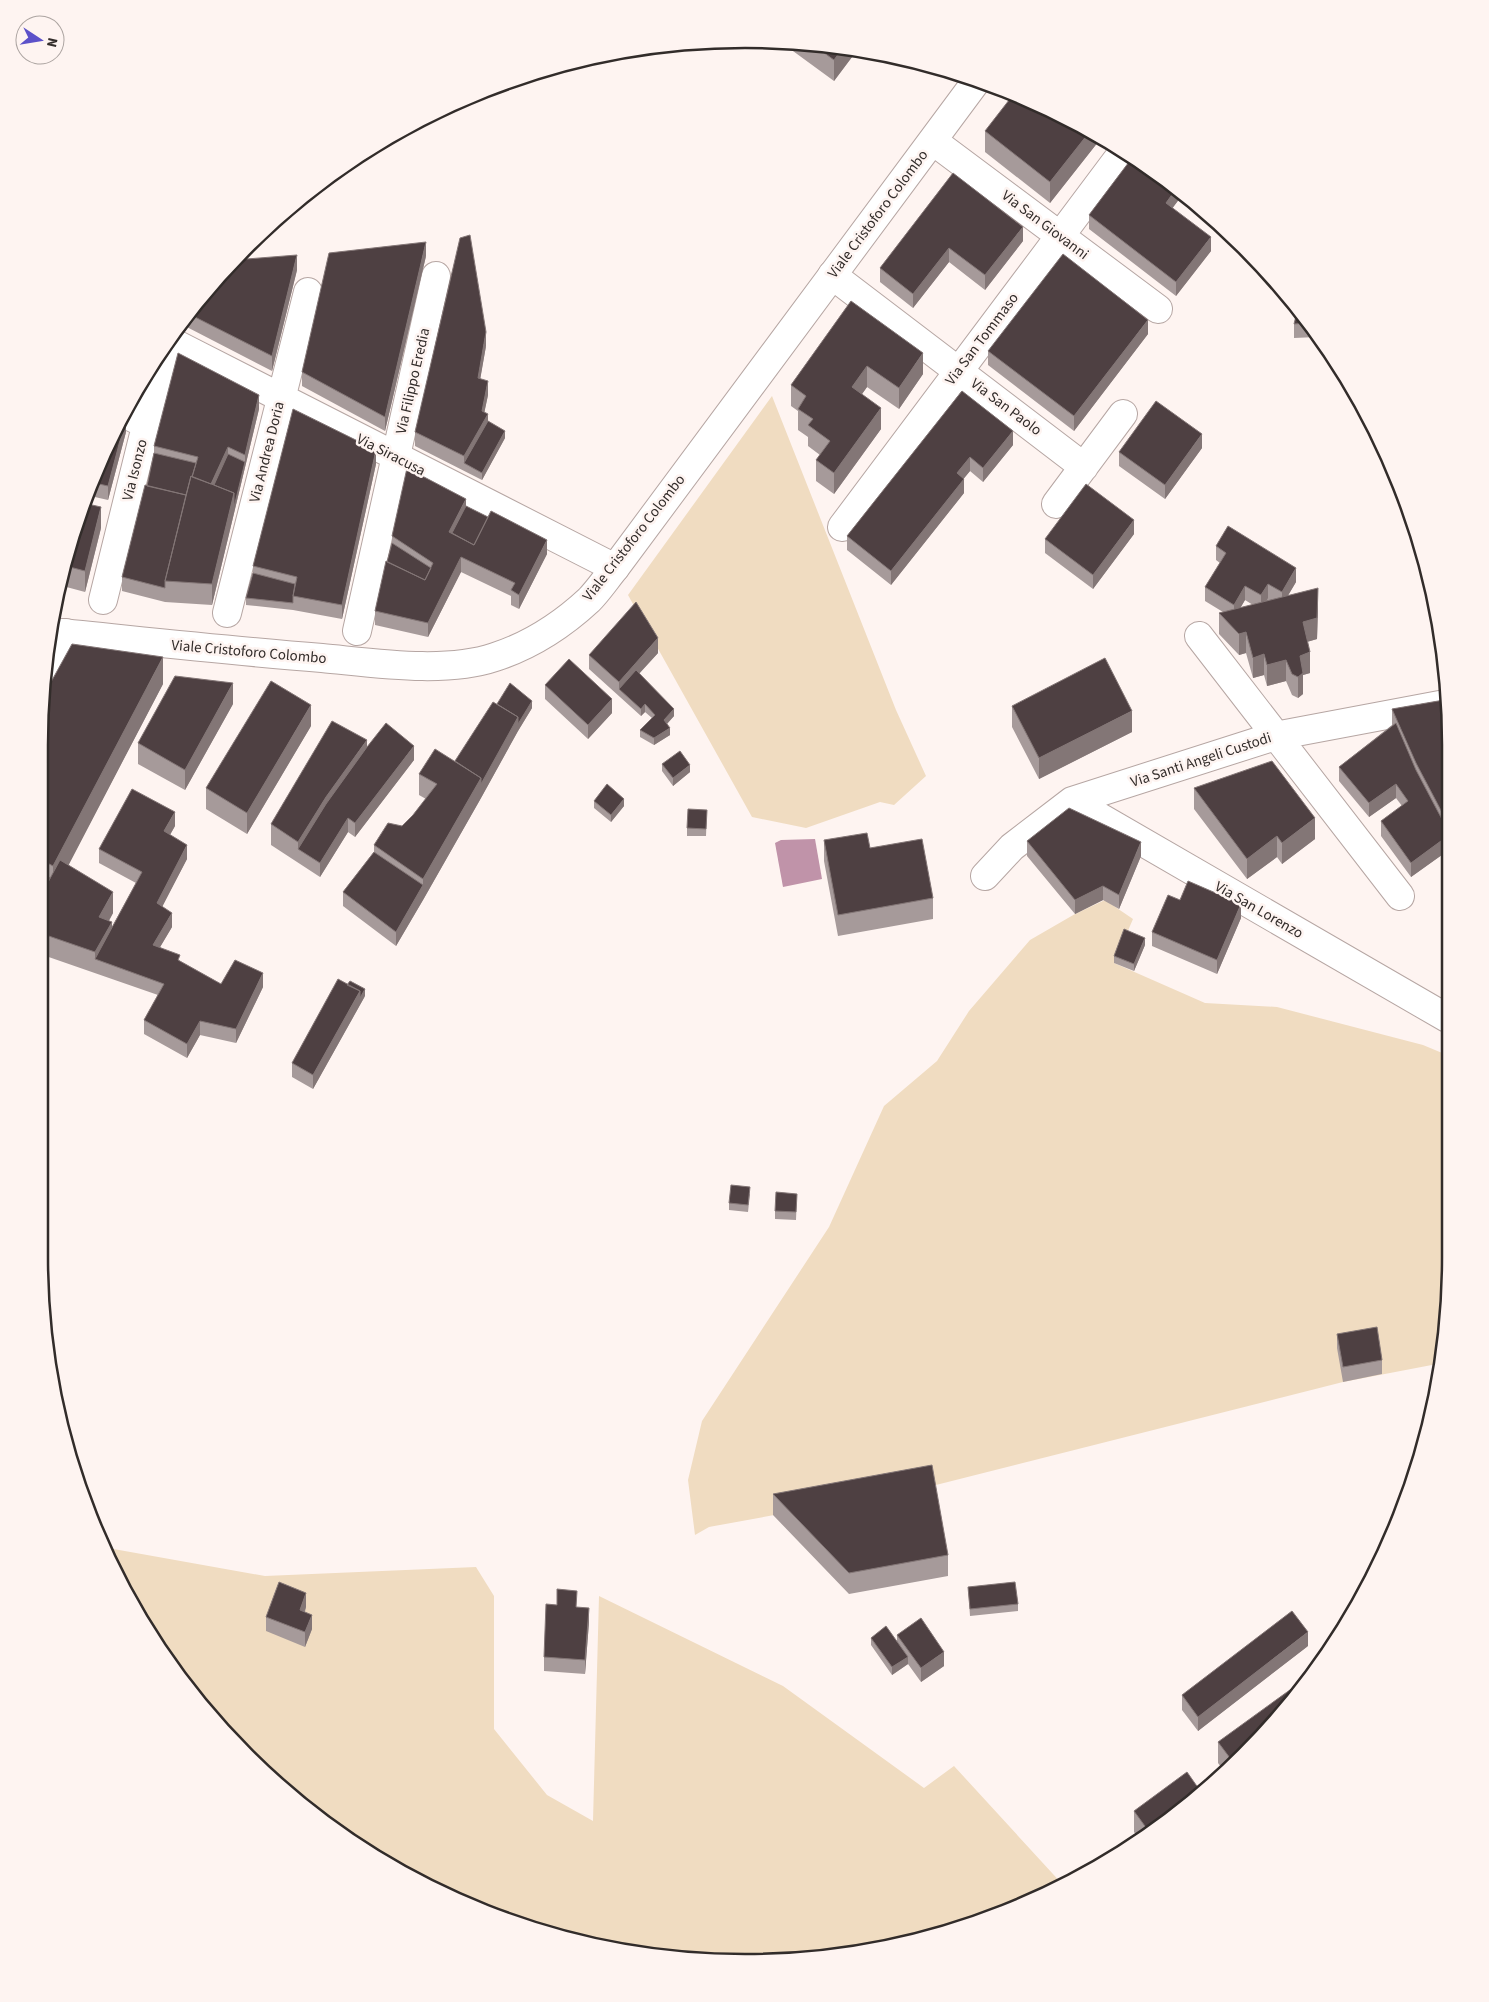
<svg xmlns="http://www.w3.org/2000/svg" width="1489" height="2002" font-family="'Source Sans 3',sans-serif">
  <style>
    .green { fill: #f0dcc1 }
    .water { fill: #c093a9 }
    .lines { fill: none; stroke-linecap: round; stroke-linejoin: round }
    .street-casing { stroke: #b6a6a3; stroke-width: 30 }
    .secondary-casing { stroke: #b6a6a3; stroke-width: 30 }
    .street { stroke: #fff; stroke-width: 28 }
    .secondary { stroke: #fff; stroke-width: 28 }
    .wall { fill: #a69a9a; fill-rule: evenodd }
    .shaded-wall { fill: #837676 }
    .building { fill: #4e4042; stroke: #837676 }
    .labels { text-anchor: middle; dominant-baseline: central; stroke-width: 5; stroke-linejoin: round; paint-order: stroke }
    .street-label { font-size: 15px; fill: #322c2a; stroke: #fef4f1 }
    .rim { fill: none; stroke: #322c2a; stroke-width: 2.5 }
  </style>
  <rect width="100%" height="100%" fill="#fef4f1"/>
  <path class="green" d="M772,396L896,710L926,776L894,805L880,802L806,828L752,817L628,595Z
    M1105,900L1133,919L1114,963L1205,1003L1277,1007L1423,1045L1447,1055L1449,1304L1437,1364L1343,1382L932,1486L709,1527L695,1535L688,1480L702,1421L829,1227L884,1106L937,1061L969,1011L1030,940L1075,914Z
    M108,1548L265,1576L476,1567L494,1596V1729L547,1795L593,1821L599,1596L783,1686L924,1788L954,1766L1064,1886L972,1926L791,1962L607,1950L432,1890L279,1788L185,1687L133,1611Z"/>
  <path class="water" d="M815,839L822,879L783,887L775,843L781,840Z"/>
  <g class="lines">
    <g class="street-casing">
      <path id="street" d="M933,141L1158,309
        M832,275L1084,467
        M168,340L615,568
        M125,414L146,424
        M1056,504L1123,414
        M842,527L1123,152
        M103,600L167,341
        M227,613L308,292
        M357,631L436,276
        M1199,636L1400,896
        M43,679L66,633
        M1072,801L1447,1018
        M985,876L1012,847L1072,801L1275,736L1445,704"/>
    </g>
    <g class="secondary-casing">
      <path id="secondary" d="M51,632C142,641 232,651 322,658C375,663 445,674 495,657C529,646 562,625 589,600C598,591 606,579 615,568L978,79"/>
    </g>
    <use href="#street" class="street"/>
    <use href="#secondary" class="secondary"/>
  </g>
  <path class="wall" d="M782,43L837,45L855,49V53L834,81Z
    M985,131L1098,133L1102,137L1050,203L985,152Z
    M1132,158L1183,194L1172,208L1211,251L1176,296L1089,229V215Z
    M953,173L1023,241L985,290L949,262L913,308L880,282V268Z
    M426,256L385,431L302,386V372Z
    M234,260L297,270L272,371L181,324Z
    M851,301L923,374L899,409L867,387L862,394L881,429L834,494L816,481V460L820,455L808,446V437L798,430V411L791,406V385Z
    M1305,315L1317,337L1294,338V324Z
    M1148,334L1074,431L988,365V351Z
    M486,346L480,379L488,395L484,413L488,421L505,438L482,480L415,446V432Z
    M962,391L1013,445L983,482L970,471L964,478V493L891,585L847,550V536Z
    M259,409L212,605L165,602L122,591V577L147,486L154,453V446Z
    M126,432L108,500L86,495L93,474Z
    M1202,448L1165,499L1119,466V452Z
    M376,464L342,619L293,610L246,605V598L253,573V566Z
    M466,506L547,554L519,609L511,605V596L461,572L428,637L375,625V611L392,543V536Z
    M101,528L85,592L59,585L63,562Z
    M1134,534L1093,589L1045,553V539Z
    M1216,546L1296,582L1288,595L1318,608L1317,639L1307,642L1310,673L1303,675V694L1298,698L1292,695L1286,681L1267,686L1264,675L1253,678L1246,653L1239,655L1219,634V613L1223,612L1205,601V587L1220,563L1216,560ZM1245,600L1253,605L1240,608Z
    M658,653L639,674L674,716L667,724L670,735L654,745L640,737V730L652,718L645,712L641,716L589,669V655Z
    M163,684L68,865L113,913L109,921L112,927L136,883L99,863V849L175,826L170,835L187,859L162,906L172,927L160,947L180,961L221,984L263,987L236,1043L200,1035L187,1058L144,1034V1020L158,995L40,954V702Z
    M545,685L612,713L588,739L545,699Z
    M1444,700L1446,852L1411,877L1381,836V821L1402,806L1396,798L1369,817L1339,781V767L1392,725V709Z
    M233,704L185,790L138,764V743Z
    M497,704L532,708L518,731L481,798L423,900L396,946L343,906V892L374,852V845L402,826L413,815L426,799L419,795V774L455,761Z
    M1012,706L1132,732L1039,779L1012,727Z
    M311,726L247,834L206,809V788Z
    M367,747L414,760L355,837L348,832L320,877L271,845V824Z
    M662,764L690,772L673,786L662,771Z
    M1194,788L1315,839L1282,864L1277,857L1247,879L1194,809Z
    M594,801L624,806L611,822L594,808Z
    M707,810L706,836H687V828Z
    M824,840L870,848L933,898V919L838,936L824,861Z
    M1027,841L1141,856L1119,909L1103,900L1075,914L1027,856Z
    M1180,900L1241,918L1217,974L1152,946V932Z
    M1145,945L1134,971L1114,963V956Z
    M365,996L313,1089L292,1077V1063Z
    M750,1194L748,1212L729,1210V1203Z
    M797,1194L796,1220L775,1219V1211Z
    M1337,1334L1382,1360V1374L1343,1382L1337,1348Z
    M773,1494L948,1555V1576L849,1594L773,1515Z
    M968,1587L1018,1604V1611L970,1616Z
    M557,1605L577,1607L589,1622L585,1674L544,1671V1657Z
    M306,1607L305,1612L312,1629L305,1647L266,1631V1617Z
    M897,1635L944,1666L921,1682L908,1664L892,1675L871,1645V1638L897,1642Z
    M1308,1646L1198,1731L1182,1710V1695Z
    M1275,1723L1224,1771L1218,1763V1742Z
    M1134,1811L1174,1818L1139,1839L1134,1832Z"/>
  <path class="shaded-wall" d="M844,46L855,49V53L834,81V60Z
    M1091,130L1102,137L1050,203V182Z
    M1176,189L1183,194L1166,217V203Z
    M1023,227V241L985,290V275Z
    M1211,237V251L1176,296V282Z
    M426,242V256L385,431V417Z
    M949,248V262L913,308V294Z
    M297,255V270L272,371V356Z
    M1148,320V334L1074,431V416Z
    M486,332V346L478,392V378Z
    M923,353V374L899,409V388Z
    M867,366V387L852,408V387Z
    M488,381V395L482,424L488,414V428L464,463V471V456L482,411Z
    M259,395V409L212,605V584L234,493L245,462V455Z
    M881,408V429L834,494V473Z
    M126,418V432L108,500V486Z
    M505,431V438L482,480V473Z
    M1013,431V445L983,482V468Z
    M1202,434V448L1165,499V485Z
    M228,447V461L212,497L209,489Z
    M376,450V464L342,619V605Z
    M970,457V471L957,487V473Z
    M964,479V493L891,585V571Z
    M466,499V513L452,540L449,532Z
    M101,507V528L85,592V571Z
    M1134,520V534L1093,589V575Z
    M547,540V554L519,609V595Z
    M461,557V572L428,637V623Z
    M1296,568V582L1282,606V592Z
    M1268,584V598L1261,610V595Z
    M1245,586V600L1234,619V605Z
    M1318,588V608L1317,639L1303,643V622Z
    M1246,632V653L1239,655V634Z
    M658,638V653L622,692L619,689V682Z
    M1310,652V673L1303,675V694L1298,698V677L1300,656Z
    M1264,654V675L1253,678V658Z
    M163,657V684L40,920L53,879V866Z
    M1286,660V681L1267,686V665Z
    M233,683V704L185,790V770Z
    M612,699V713L588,739V725Z
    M532,701V708L518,731L481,798L423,900V879L481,778L518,717Z
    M645,704V712L641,716V709Z
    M311,705V726L247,834V813Z
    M674,709V716L664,727V720Z
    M1132,711V732L1039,779V758Z
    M670,728V735L654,745V738Z
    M367,740V761L298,849V842L326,797Z
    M414,746V760L355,837V823Z
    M690,765V772L673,786V778Z
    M1396,784V798L1369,817V803Z
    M624,799V806L611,822V815Z
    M175,812V826L164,845V831Z
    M348,818V832L320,877V863Z
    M1315,818V839L1282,864V843Z
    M1277,836V857L1247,879V859Z
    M1445,838L1446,852L1411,877V863Z
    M1141,842V856L1119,909V895Z
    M187,845V859L157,917V903Z
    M423,885V900L396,946V932Z
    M1103,886V900L1075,914V900Z
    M113,892V913L99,938V917Z
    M1241,904V918L1217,974V960Z
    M172,913V927L153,959V945Z
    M112,922V943L95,959V973V952Z
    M1145,938V945L1134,971V964Z
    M263,973V987L236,1043V1029Z
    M365,989V996L313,1089V1075L360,991Z
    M200,1021V1035L187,1058V1044Z
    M306,1593V1607L300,1624V1610Z
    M589,1608V1622L585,1674V1660Z
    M312,1615V1629L305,1647V1632Z
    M1308,1632V1646L1198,1731V1717Z
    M944,1652V1666L921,1682V1668Z
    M908,1657V1664L892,1675V1667Z"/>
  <path class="building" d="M812,44L837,45L844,46L834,60Z
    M1013,95L1091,130L1050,182L985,131Z
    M1132,158L1176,189L1166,203L1211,237L1176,282L1089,215Z
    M953,173L1023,227L985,275L949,248L913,294L880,268Z
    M470,235L486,332L478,378L488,381L482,411L488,414L464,456L415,432L460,238Z
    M426,242L385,417L302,372L329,253Z
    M1063,254L1148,320L1074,416L988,351Z
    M297,255L272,356L189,314L234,260Z
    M851,301L923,353L899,388L867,366L852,387L881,408L834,473L816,460L830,441L808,425L813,419L798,409L806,396L791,385Z
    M1298,308L1305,315L1309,323L1294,324Z
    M178,353L259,395L245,455L228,447L211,484L192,477L198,457L154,446Z
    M962,391L1013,431L983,468L970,457L957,473L964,479L891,571L847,536Z
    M1156,401L1202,434L1165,485L1119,452Z
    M293,409L376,450L342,605L293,596L297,577L253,566Z
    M123,417L126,418L108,486L90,482L93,474Z
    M488,421L505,431L482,473L464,463Z
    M154,453L196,463L192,477L191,476L186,495L147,486Z
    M228,454L245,462L234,507V493L214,485Z
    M407,468L466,499L449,532L474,545L491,511L547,540L519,595L511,590L515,583L461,557L428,623L375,611L386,561L425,580L433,563L392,536Z
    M191,476L234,493L212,584L165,581Z
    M1086,484L1134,520L1093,575L1045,539Z
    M145,485L186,495L165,581V588L122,577Z
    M83,503L101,507L85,571L62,565Z
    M466,506L488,517L474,545L452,533Z
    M1228,526L1296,568L1282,592L1268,584L1261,595L1245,586L1234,605L1205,587L1226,553L1216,546Z
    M392,543L431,568L425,580L387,562Z
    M253,573L295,584L293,596V603L246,598Z
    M1318,588L1317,618L1303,622L1310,652L1300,656L1303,673L1298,677L1292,674L1286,660L1267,665L1264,654L1253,658L1246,632L1239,634L1219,613Z
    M636,602L658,638L619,682L589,655Z
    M72,644L163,657L53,866L40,859V702Z
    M1105,658L1132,711L1039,758L1012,706Z
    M569,659L612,699L588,725L545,685Z
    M636,670L674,709L664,720L670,728L654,738L640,730L655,715L645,704L641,709L619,689Z
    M175,676L233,683L185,770L138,743Z
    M271,681L311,705L247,813L206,788Z
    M510,683L532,701L518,724V717L497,704Z
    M1444,700L1445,818L1416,763L1392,709Z
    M493,702L518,717L481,784V778L455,761Z
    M332,721L367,740L326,797L298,842L271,824Z
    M386,723L414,746L355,823L348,818L320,863L298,849L326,804L367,747Z
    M1396,723L1416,770L1445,825V838L1411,863L1381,821L1408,801L1396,784L1369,803L1339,767Z
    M435,749L481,778L423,879L374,845L388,823L402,826L413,815L437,784L419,774Z
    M680,751L690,765L673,778L662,764Z
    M1272,761L1315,818L1282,843L1277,836L1247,859L1194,788Z
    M607,784L624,799L611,815L594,801Z
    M132,789L175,812L164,831L187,845L157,903L172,913L153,945L180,955L178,960L221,984L235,960L263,973L236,1029L200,1021L187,1044L144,1020L164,984L95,959L142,872L99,849Z
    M1069,808L1141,842L1119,895L1103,886L1075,900L1027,841Z
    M688,809L707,810L706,829L687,828Z
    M867,833L870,848L922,839L933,898L838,915L824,840Z
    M374,852L423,885L396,932L343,892Z
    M60,860L113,892L99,917L112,922L95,952L40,933V897Z
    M40,872L50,878L40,897Z
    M1188,881L1241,904L1217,960L1152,932L1168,895L1180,900Z
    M1124,929L1145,938L1134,964L1114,956Z
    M338,979L360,991L313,1075L292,1063Z
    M350,981L365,989L360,998V991L347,985Z
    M731,1185L750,1187L748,1205L729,1203Z
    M776,1192L797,1194L796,1212L775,1211Z
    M1377,1327L1382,1360L1343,1367L1337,1334Z
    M932,1465L948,1555L849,1573L773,1494Z
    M279,1582L306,1593L300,1610L312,1615L305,1632L266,1617Z
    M1015,1582L1018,1604L970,1609L968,1587Z
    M557,1589L577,1591L576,1607L589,1608L585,1660L544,1657L546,1604L557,1605Z
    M1292,1611L1308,1632L1198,1717L1182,1695Z
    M921,1618L944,1652L921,1668L897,1635Z
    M886,1626L908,1657L892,1667L871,1638Z
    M1294,1687L1297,1692L1275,1723L1233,1762L1218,1742Z
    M1187,1772L1201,1792L1174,1818L1150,1833L1134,1811Z"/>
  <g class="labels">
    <g class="street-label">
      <text transform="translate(878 214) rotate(-53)">Viale Cristoforo Colombo</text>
      <text transform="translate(1045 225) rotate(37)">Via San Giovanni</text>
      <text transform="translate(982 339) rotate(-53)">Via San Tommaso</text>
      <text transform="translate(413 381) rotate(-77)">Via Filippo Eredia</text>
      <text transform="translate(1006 407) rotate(37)">Via San Paolo</text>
      <text transform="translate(267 452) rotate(-76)">Via Andrea Doria</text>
      <text transform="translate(391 455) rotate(27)">Via Siracusa</text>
      <text transform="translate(135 470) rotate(-76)">Via Isonzo</text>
      <text transform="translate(634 538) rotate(-52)">Viale Cristoforo Colombo</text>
      <text transform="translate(249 652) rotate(5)">Viale Cristoforo Colombo</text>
      <text transform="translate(1201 760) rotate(-18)">Via Santi Angeli Custodi</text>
      <text transform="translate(1259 910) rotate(30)">Via San Lorenzo</text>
    </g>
  </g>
  <path d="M0 0H1489V2002H0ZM745 48H745A697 697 0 0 1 1442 745V1257A697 697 0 0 1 745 1954H745A697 697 0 0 1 48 1257V745A697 697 0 0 1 745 48Z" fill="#fef4f1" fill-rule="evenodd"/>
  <path class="rim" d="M745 48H745A697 697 0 0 1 1442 745V1257A697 697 0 0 1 745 1954H745A697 697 0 0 1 48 1257V745A697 697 0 0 1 745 48Z"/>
  <g transform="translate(40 40) rotate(102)"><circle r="24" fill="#fef4f1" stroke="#aca4a1"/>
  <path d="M0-4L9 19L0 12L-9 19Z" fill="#5c51c9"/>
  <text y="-8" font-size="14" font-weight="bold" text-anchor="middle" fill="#322c2a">N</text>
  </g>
</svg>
